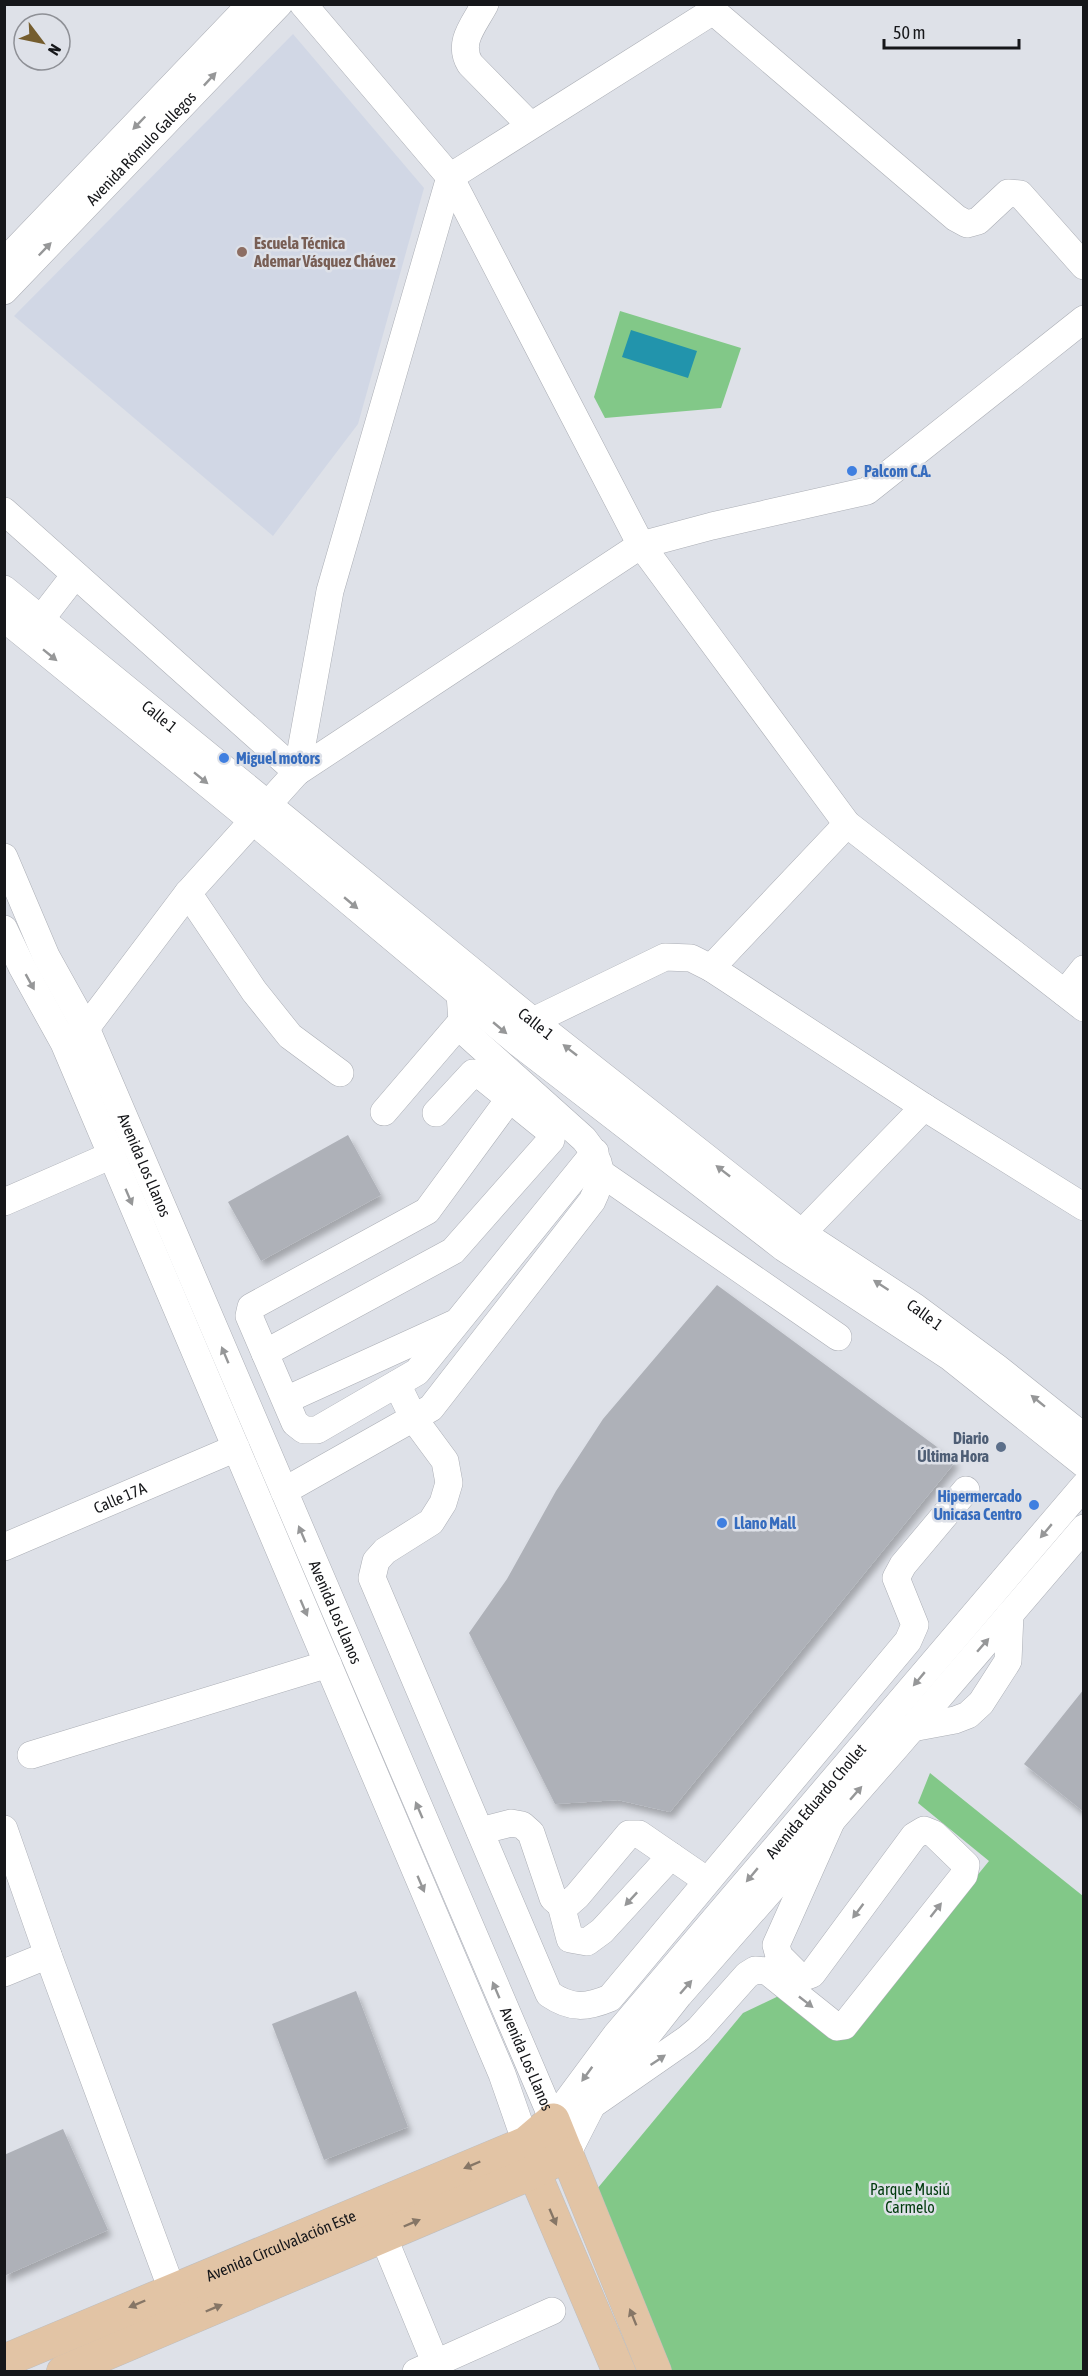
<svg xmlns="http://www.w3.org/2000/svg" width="1088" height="2376" font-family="'Asap Condensed',sans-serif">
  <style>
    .built { fill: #d1d7e5 }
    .green { fill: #82c888 }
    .water { fill: #2294ac }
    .building { fill: #aeb1b8; filter: url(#shadow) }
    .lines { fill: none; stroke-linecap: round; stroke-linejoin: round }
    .minor-casing { stroke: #abaeb5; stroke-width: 28 }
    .major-casing { stroke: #bebebf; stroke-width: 34 }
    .minor { stroke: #fff; stroke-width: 27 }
    .major { stroke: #e2c4a5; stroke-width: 33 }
    .oneway { fill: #969798 }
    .oneway2 { fill: #867666 }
    .education-dot { fill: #8d6e63; stroke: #dee1e8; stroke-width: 2 }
    .shop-dot { fill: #3f7fe0; stroke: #dee1e8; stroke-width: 2 }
    .service-dot { fill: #5c6f8a; stroke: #dee1e8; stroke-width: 2 }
    .labels { text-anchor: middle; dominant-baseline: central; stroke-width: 5; stroke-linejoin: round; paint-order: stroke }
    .street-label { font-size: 16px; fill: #16171a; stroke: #dee1e8 }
    .education-label { font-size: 16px; font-weight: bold; fill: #785e54; stroke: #dee1e8; text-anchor: start }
    .shop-label { font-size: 16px; font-weight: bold; fill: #366cbe; stroke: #dee1e8; text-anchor: start }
    .service-label { font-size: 16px; font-weight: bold; fill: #4e5e75; stroke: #dee1e8; text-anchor: end }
    .park-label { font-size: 16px; fill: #003b0d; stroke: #dee1e8 }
  </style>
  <defs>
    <filter id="shadow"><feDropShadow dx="3.5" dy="6" stdDeviation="3" flood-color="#0004"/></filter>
  </defs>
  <rect width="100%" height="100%" fill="#dee1e8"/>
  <path class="built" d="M293,34L424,188L358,424L273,536L14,316Z"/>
  <path class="green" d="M620,311L741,348L721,408L605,418L594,397Z
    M930,1773L1083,1896V2371H666L597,2189L743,2013L787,1992L843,2040L989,1861L918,1803Z"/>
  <path class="water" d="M631,330L697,351L688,378L622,357Z"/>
  <path class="building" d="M348,1135L381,1195L261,1261L228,1202Z
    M717,1285L956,1461L670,1812L618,1800L555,1804L469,1633L507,1579L556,1491L603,1419Z
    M1084,1689V1812L1024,1764Z
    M356,1991L408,2127L324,2160L272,2024Z
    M63,2129L108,2230L4,2276V2155Z"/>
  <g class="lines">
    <g class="minor-casing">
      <g id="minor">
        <path d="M303,4L450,177L641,545L847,824L1084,1008"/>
        <path d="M485,4C474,25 457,42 470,64L530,125"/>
        <path d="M714,4L713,11L956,218L967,224L978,221L1008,193L1020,194L1084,266"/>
        <path d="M4,262L251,4"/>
        <path id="s1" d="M4,291L279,4"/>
        <path d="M4,511L297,772"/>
        <path id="s2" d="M4,589L533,1021L802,1233L915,1307L996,1367L1084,1437"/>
        <path d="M4,618L253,821L516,1041L784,1248L950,1357L1084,1464"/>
        <path d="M41,619L75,575"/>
        <path d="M297,772L330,591L450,177L713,11"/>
        <path id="s3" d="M4,857L46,956L86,1028L553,2120L616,2035L1084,1486"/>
        <path d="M188,893L254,991L290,1036L340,1073"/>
        <path d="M4,929L22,967L64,1043L502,2074L526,2143"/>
        <path d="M711,968L847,824"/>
        <path d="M1065,993L1084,969"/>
        <path d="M533,1021L665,957L691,958L711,968L924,1107L1084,1207"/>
        <path d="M74,1036L86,1028L188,893L297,772L641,545L712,526L867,491L1084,319"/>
        <path d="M510,1098L427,1211L251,1307L249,1316L295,1423L304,1430H317L417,1372L595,1152"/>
        <path d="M384,1112L462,1021"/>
        <path d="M601,1173L838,1337"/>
        <path d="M4,1202L112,1155"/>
        <path d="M802,1233L924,1107"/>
        <path d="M265,1353L453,1251L551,1140L552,1133L479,1074L473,1073L436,1113"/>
        <path d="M397,1384L414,1419L445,1461L449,1483L443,1503L431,1522L385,1551L376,1561L372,1578L549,1994C571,2009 586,2008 610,1998L908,1641L915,1625L896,1578L903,1565L966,1490"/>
        <path d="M286,1400L453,1324"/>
        <path d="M284,1491L431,1408L592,1201C605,1175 602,1161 584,1139L467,1034L462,1021L460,994"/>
        <path id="s4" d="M4,1547L236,1448"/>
        <path d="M912,1728L955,1720L968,1715L981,1703L1008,1661L1010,1614"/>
        <path d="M31,1755L328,1664"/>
        <path d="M4,1829L48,1955L172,2290"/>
        <path d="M480,1831L511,1823L522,1825L531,1833L553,1898L561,1905L569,1903L577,1896L629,1834H639L706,1880"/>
        <path d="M561,1905L570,1939L587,1942L602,1931L671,1856"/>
        <path d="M4,1973L48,1955"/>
        <path d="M592,2105L687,2039L699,2029L747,1975L755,1970L767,1971L837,2027L844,2026L964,1875L966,1865L934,1834L924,1830L914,1836L812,1974L801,1978L779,1956L776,1945L831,1822"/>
        <path d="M567,2154L592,2105L679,1995L896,1747L1084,1528"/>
        <path d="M383,2236L435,2362"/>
        <path d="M416,2372L552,2311"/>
      </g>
    </g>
    <g class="major-casing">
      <g id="major">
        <path d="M528,2150L534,2172L619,2372"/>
        <path id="s5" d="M4,2361L526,2143L553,2120L655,2372"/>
        <path d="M63,2372L534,2172L567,2154"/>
      </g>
    </g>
    <use href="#minor" class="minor"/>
    <use href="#major" class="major"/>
  </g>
  <defs><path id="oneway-solid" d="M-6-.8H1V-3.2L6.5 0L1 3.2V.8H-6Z" transform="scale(1.5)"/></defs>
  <g class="oneway">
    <use href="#oneway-solid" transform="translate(210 79) rotate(-47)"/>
    <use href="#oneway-solid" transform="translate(139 123) rotate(134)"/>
    <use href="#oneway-solid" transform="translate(45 249) rotate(-46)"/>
    <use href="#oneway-solid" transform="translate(50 655) rotate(39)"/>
    <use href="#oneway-solid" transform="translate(201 778) rotate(39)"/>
    <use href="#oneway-solid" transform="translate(351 903) rotate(40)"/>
    <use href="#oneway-solid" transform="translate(30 982) rotate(61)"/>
    <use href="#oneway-solid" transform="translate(500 1028) rotate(40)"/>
    <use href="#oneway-solid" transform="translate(570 1050) rotate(-142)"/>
    <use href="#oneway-solid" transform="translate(723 1171) rotate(-142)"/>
    <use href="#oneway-solid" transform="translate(129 1197) rotate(67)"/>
    <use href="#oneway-solid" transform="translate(881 1285) rotate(-147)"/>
    <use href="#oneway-solid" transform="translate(225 1355) rotate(-113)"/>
    <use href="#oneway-solid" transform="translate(1038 1401) rotate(-141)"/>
    <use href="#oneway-solid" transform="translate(1046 1531) rotate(130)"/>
    <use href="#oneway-solid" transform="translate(302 1534) rotate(-113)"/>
    <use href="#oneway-solid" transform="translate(304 1608) rotate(67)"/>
    <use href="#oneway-solid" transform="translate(983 1645) rotate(-49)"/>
    <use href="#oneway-solid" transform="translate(919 1679) rotate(130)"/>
    <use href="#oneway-solid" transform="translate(856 1793) rotate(-49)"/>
    <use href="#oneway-solid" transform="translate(419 1810) rotate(-113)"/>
    <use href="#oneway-solid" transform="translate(752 1875) rotate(130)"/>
    <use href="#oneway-solid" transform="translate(421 1884) rotate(67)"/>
    <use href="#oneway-solid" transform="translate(631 1899) rotate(133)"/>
    <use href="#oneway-solid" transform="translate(936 1910) rotate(-52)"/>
    <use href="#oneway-solid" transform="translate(858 1911) rotate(127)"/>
    <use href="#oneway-solid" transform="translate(686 1987) rotate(-49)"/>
    <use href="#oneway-solid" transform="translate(496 1990) rotate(-113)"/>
    <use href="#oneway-solid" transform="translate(806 2002) rotate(38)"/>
    <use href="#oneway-solid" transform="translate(658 2060) rotate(-34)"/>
    <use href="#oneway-solid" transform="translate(587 2074) rotate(126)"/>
  </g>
  <g class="oneway2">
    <use href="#oneway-solid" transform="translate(472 2165) rotate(157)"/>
    <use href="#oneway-solid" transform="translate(553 2217) rotate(67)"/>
    <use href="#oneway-solid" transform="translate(412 2223) rotate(-23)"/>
    <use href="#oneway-solid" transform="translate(137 2304) rotate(157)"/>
    <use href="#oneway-solid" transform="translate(214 2308) rotate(-23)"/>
    <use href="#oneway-solid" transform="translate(633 2317) rotate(-112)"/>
  </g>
  <circle class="education-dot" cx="242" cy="252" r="6"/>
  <g class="shop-dot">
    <circle cx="852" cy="471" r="6"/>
    <circle cx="224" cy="758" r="6"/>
    <circle cx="1034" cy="1505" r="6"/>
    <circle cx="722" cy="1523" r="6"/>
  </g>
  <circle class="service-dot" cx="1001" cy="1447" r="6"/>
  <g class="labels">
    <g class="street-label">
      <text stroke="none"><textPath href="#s1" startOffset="198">Avenida Rómulo Gallegos</textPath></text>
      <text stroke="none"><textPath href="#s2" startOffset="201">Calle 1</textPath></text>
      <text stroke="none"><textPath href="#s2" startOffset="687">Calle 1</textPath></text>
      <text stroke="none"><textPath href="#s3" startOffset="339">Avenida Los Llanos</textPath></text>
      <text stroke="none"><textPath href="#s2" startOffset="1173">Calle 1</textPath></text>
      <text stroke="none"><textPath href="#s4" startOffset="126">Calle 17A</textPath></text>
      <text stroke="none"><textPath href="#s3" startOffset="825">Avenida Los Llanos</textPath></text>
      <text stroke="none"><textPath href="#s3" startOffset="1791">Avenida Eduardo Chollet</textPath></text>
      <text stroke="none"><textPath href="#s3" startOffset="1311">Avenida Los Llanos</textPath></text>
      <text stroke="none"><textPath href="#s5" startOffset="300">Avenida Circulvalación Este</textPath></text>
    </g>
    <g class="education-label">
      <text x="254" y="243">Escuela Técnica<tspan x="254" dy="18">Ademar Vásquez Chávez</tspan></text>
    </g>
    <g class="shop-label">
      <text x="864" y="471">Palcom C.A.</text>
      <text x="236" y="758">Miguel motors</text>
      <text x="1022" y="1496" text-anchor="end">Hipermercado<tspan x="1022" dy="18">Unicasa Centro</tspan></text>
      <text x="734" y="1523">Llano Mall</text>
    </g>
    <g class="service-label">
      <text x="989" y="1438">Diario<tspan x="989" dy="18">Última Hora</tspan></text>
    </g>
    <g class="park-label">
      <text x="910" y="2189">Parque Musiú<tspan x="910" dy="18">Carmelo</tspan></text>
    </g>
  </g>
  <rect width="1088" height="2376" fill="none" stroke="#16171a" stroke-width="12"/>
  <g transform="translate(42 42) rotate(122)"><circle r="28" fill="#dee1e8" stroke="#8e9096" stroke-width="1.5"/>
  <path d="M0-4.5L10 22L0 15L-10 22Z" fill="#755d2e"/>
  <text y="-9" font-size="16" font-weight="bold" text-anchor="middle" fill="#16171a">N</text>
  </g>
  <path d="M884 39v9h135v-9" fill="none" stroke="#16171a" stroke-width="3"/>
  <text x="893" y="39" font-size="18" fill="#16171a" stroke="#dee1e8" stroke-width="4.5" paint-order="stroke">50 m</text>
</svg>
